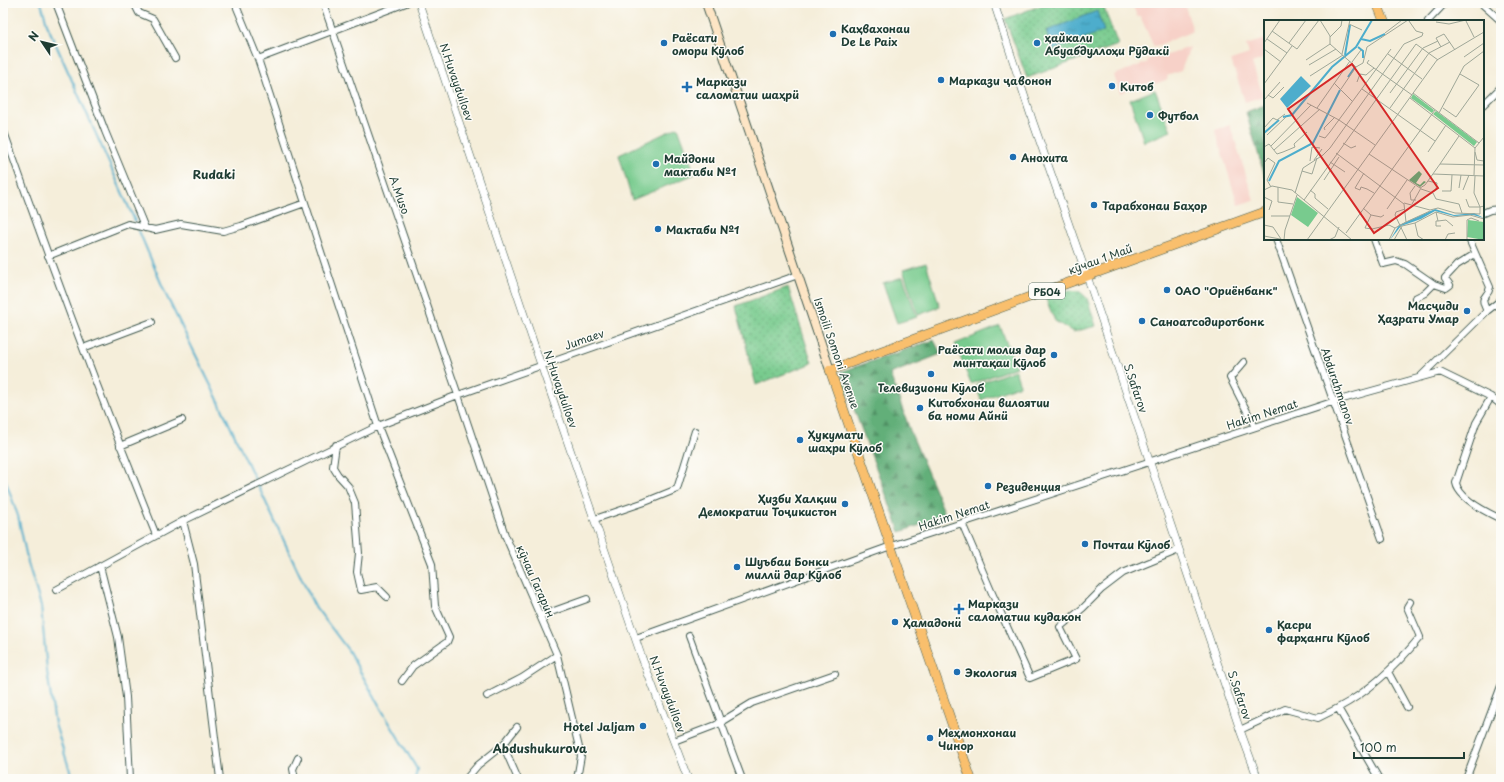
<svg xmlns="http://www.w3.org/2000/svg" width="1504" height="782" font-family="'Playpen Sans',sans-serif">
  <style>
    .built { fill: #f7d1c8 }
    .green { fill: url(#green-dots); stroke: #4c8461 }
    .forest { fill: url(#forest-firs); stroke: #407656 }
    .pitch { fill: #78cb8e; stroke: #4c8461 }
    .water { fill: url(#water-ripples); stroke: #367580 }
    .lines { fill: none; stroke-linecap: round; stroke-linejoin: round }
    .stream { stroke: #4dadcc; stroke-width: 2 }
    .minor-casing { stroke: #3f584d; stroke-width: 8 }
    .tertiary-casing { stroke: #3f584d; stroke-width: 8 }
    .secondary-casing { stroke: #3f584d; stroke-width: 10 }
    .primary-casing { stroke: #3f584d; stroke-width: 10 }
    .minor { stroke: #fff; stroke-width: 6 }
    .tertiary { stroke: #fff; stroke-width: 7 }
    .secondary { stroke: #fde5c5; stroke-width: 8 }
    .primary { stroke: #f9bf6d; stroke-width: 9 }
    .poi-dot { fill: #1f6fb2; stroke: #fdfcf7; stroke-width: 1.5 }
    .labels { text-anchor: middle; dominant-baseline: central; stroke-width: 3; stroke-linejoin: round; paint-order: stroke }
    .shield { fill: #fdfcf7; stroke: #62766e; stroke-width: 1 }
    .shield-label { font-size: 10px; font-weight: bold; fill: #1f3d34 }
    .poi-label { font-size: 11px; font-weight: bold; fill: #1f3d34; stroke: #fdfcf7; text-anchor: start }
    .street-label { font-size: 11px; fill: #1f3d34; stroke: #fdfcf7 }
    .neighbourhood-label { font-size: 12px; font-weight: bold; fill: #1f3d34; stroke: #fdfcf7 }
    .inset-river { fill: none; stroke: #4dadcc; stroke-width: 2 }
    .inset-road { fill: none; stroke: #9fa798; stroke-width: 1 }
    .view { fill: #d62828; fill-opacity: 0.15; stroke: #d62828; stroke-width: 2 }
    .inset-edge { fill: none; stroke: #1f3d34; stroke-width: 2 }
  </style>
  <defs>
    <pattern id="green-dots" width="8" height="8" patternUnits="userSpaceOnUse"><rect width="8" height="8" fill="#78cb8e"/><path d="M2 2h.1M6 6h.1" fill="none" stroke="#62a675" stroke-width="1.8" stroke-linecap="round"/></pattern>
    <pattern id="forest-firs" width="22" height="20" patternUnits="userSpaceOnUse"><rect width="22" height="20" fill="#62af79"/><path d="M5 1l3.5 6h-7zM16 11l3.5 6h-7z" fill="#509064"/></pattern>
    <pattern id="water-ripples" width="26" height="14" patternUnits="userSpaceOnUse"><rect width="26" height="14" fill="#4dadcc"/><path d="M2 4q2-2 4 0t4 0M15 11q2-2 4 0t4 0" fill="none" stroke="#3f8ea6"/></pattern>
  </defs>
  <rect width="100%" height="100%" fill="#fdfcf7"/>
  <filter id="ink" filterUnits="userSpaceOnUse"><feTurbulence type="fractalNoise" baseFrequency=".025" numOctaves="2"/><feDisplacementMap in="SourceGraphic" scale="8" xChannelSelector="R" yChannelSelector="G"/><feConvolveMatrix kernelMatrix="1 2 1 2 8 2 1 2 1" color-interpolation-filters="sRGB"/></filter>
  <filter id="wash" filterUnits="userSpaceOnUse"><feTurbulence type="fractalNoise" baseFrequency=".012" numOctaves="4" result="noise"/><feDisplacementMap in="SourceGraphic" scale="16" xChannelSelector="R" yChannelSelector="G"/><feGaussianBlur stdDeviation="0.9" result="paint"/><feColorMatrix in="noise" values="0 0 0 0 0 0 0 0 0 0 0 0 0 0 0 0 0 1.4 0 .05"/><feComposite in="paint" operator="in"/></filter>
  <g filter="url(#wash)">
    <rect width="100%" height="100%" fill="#f5eeda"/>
    <path class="built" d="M1132,3H1184L1193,31L1154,47L1140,16L1137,17Z
      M1265,39V58L1252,63L1263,96L1245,102L1231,60L1249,54L1246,45Z
      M1190,47L1181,71L1167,76L1168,79L1155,84L1153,81L1120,93L1114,75L1148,62L1147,60L1158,55L1159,58Z
      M1230,125L1254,200L1238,205L1215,130Z"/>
    <path class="green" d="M1047,3H1102L1118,45L1027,78L1005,19Z
      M788,287L812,363L756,385L736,306Z
      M1070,290L1079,291L1087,298L1096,326L1073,332L1055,321L1045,297Z"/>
    <path class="forest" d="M1265,105V177L1246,112Z
      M934,340L941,354L890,374L911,433L946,516L900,532L840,372Z"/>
    <path class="pitch" d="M1155,90L1171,131L1144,142L1130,100Z
      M678,127L695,174L632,200L619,155Z
      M926,263L940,307L918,315L903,270Z
      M903,277L917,317L897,323L883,283Z
      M1000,326L1016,367L971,384L955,344Z
      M1015,370L1020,385L981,400L976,385Z"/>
    <path class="water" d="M1097,11L1104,31L1052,50L1046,31Z"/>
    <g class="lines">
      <path class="stream" d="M41,3L48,27L135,221
        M139,231L167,297L217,398L314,605L348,650L383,712L417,769L415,779
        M3,473L18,516L28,563L41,606L47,671L55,724L71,774L68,779"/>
    </g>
  </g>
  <g filter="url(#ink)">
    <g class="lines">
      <g class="minor-casing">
        <path id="minor" d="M56,3L105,131L145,228
          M134,3L139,13L153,19L175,58
          M235,3L258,59L378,426L432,564L435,606L449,637L447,642L413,666L402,681
          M323,3L458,395L505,535L557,655L581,756L577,779
          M1481,3L1501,21
          M1428,21L1445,3
          M258,59L406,3
          M1483,105L1501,87
          M3,129C51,266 102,401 156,535
          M1483,213L1490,210L1501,209
          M1276,239L1382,539
          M1374,239L1383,264L1396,261L1405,264L1434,284L1446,288L1450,285L1445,278L1457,265L1475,254
          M1469,239L1490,287C1488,299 1478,294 1487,311
          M48,256L128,224L155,230L181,224L223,231L241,226L305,203
          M1415,298L1425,293L1434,284
          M83,348L152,322
          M1244,362L1230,378L1255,427
          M1420,377L1487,311L1501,300
          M1491,397L1476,423L1456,483C1459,499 1488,513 1501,519
          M336,445L333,467L338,475L348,486L355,503L359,553L357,572L361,590L377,587L387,597
          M120,446L182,420
          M595,519L645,502L677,489L695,431
          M183,521L194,564L220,779
          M962,523L992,593L1030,678L1076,659L1060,627L1083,608L1102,589L1123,573L1179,550
          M100,566L118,637L126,697L130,779
          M56,590L183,521L378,426L458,395L798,275
          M540,616L587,599
          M689,636L742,779
          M636,638L891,546L962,523L1332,402L1440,372L1491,397L1501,405
          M1388,672L1407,707
          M487,696L522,678L557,655
          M1338,708C1370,691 1397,665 1420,637L1407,607L1410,602
          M517,727L503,745L518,779
          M1240,730L1285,709L1318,718L1338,708L1379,779
          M674,741L716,725L752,703L835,674
          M295,779L293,769L298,758
          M466,779L478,765L503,745
          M1466,779L1501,686"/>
      </g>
      <g class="tertiary-casing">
        <path id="tertiary" d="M419,3L541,365L642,658L688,779
          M994,3L1033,122L1087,276L1240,730L1258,779"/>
      </g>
      <g class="secondary-casing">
        <path id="secondary" d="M706,3L830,370"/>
      </g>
      <g class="primary-casing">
        <path id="primary" d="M1377,3L1384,21
          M971,779L830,370L1087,276L1265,212"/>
      </g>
      <use href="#minor" class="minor"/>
      <use href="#tertiary" class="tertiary"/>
      <use href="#secondary" class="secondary"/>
      <use href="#primary" class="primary"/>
    </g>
  </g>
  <g class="poi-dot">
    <circle cx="833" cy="34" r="4"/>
    <circle cx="664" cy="43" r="4"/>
    <circle cx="1037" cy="43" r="4"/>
    <circle cx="941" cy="80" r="4"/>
    <circle cx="1112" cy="86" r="4"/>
    <path d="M685 81h4v4h4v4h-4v4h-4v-4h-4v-4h4z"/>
    <circle cx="1150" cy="115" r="4"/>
    <circle cx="1013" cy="157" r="4"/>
    <circle cx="656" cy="164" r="4"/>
    <circle cx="1094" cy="205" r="4"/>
    <circle cx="658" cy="229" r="4"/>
    <circle cx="1167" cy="290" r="4"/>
    <circle cx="1467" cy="311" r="4"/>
    <circle cx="1142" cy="321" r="4"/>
    <circle cx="1054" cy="355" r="4"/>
    <circle cx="931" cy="374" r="4"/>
    <circle cx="920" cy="408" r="4"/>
    <circle cx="800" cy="440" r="4"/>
    <circle cx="988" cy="486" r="4"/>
    <circle cx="845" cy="504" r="4"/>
    <circle cx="1085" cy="544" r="4"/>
    <circle cx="737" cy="567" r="4"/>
    <path d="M957 603h4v4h4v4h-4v4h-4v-4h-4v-4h4z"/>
    <circle cx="895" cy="622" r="4"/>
    <circle cx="1269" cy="630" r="4"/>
    <circle cx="957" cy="672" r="4"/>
    <circle cx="643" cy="726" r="4"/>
    <circle cx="930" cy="738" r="4"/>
  </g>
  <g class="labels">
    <rect class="shield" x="1029" y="283" width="36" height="16" rx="3"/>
    <g class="shield-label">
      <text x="1047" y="291">РБ04</text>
    </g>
    <g class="poi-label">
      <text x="841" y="28">Каҳвахонаи<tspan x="841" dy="13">De Le Paix</tspan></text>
      <text x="672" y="37">Раёсати<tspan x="672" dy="13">омори Кӯлоб</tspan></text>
      <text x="1045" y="37">ҳайкали<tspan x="1045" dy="13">Абуабдуллоҳи Рӯдакӣ</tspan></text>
      <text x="949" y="80">Маркази ҷавонон</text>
      <text x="696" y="81">Маркази<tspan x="696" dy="13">саломатии шаҳрӣ</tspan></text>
      <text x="1120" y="86">Китоб</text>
      <text x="1158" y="115">Футбол</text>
      <text x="1021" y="157">Анохита</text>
      <text x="664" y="158">Майдони<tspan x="664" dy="13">мактаби №1</tspan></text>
      <text x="1102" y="205">Тарабхонаи Баҳор</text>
      <text x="666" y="229">Мактаби №1</text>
      <text x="1175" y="290">ОАО "Ориёнбанк"</text>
      <text x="1459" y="305" text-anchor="end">Масҷиди<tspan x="1459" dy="13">Ҳазрати Умар</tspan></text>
      <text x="1150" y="321">Саноатсодиротбонк</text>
      <text x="1046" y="349" text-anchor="end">Раёсати молия дар<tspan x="1046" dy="13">минтақаи Кӯлоб</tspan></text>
      <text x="931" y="387" text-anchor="middle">Телевизиони Кӯлоб</text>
      <text x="928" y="402">Китобхонаи вилоятии<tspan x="928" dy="13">ба номи Айнӣ</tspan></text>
      <text x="808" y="434">Ҳукумати<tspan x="808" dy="13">шаҳри Кӯлоб</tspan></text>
      <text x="996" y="486">Резиденция</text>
      <text x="837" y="498" text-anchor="end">Ҳизби Халқии<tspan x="837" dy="13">Демократии Тоҷикистон</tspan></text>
      <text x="1093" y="544">Почтаи Кӯлоб</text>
      <text x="745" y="561">Шуъбаи Бонки<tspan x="745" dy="13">миллӣ дар Кӯлоб</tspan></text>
      <text x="968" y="603">Маркази<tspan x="968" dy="13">саломатии кудакон</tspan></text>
      <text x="903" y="622">Ҳамадонӣ</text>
      <text x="1277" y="624">Қасри<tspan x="1277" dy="13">фарҳанги Кӯлоб</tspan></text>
      <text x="965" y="672">Экология</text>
      <text x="635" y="726" text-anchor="end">Hotel Jaljam</text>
      <text x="938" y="732">Меҳмонхонаи<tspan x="938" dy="13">Чинор</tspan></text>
    </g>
    <g class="street-label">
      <text transform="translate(457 82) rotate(71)">N.Huvaydulloev</text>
      <text transform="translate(400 195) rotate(71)">A.Muso</text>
      <text transform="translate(1100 259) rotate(-20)">кӯчаи 1 Май</text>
      <text transform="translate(584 339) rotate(-19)">Jumaev</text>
      <text transform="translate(837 353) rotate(71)">Ismoili Somoni Avenue</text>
      <text transform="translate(1338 386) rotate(71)">Abdurahmanov</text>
      <text transform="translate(1136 388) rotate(71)">S.Safarov</text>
      <text transform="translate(561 389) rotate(71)">N.Huvaydulloev</text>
      <text transform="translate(1262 414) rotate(-18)">Hakim Nemat</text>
      <text transform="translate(954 515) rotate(-18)">Hakim Nemat</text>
      <text transform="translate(536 581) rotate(66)">кӯчаи Гагарин</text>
      <text transform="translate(668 694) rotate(69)">N.Huvaydulloev</text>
      <text transform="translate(1240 695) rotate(71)">S.Safarov</text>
    </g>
    <g class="neighbourhood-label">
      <text x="214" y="174">Rudaki</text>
      <text x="540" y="748">Abdushukurova</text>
    </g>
  </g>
  <g transform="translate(1264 20)">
    <rect width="220" height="220" fill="#f5eeda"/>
    <path d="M149,74L170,90L168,93L147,78ZM172,91L213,122L210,126L169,94ZM33,177L54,193L44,207L27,195Z" fill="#78cb8e"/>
    <path d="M155,151L158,154L152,163L156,165L160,161L162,162L156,167L145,160Z" fill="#62af79"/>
    <path d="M204,200L220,202V220L203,217Z" fill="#78cb8e"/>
    <path d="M37,56L47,66L23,88L16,79ZM171,189L190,195L210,193L220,198L209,195L190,196L171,191L157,199L137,206L126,220L135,205Z" fill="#4dadcc"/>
    <path class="inset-river" d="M97,19L106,21L121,14M94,27L99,31V38M81,35L86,5M84,57L91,47M19,97L28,95L68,47L92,27L108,0M0,113L15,100M5,161L15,141L49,123L76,70"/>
    <path class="inset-road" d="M56,0L66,16V24L92,47M202,1L210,17M172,2L185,4L202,0M85,4L98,10M8,11L33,29L55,0M121,13L138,0M66,17L77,6L78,0M3,19L23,33M0,23L16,0M25,23L42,0M177,27L172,18L180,14L191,30M0,29L17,42M78,34L86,0M124,34L158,59M200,37L220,23M42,40L66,24M105,40L103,43L148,75M88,42L97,30M45,45L72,29M46,56L79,35M93,62L96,54L102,55L110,48M70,63L88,81M0,64L28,26M77,69L92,47L99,43L103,27L144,0M98,69L171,121M126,73L159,28L174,21M149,73L215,123M4,75L9,78L20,67M146,78L211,128M0,80L16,62M43,83L75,100L111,125M53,88L86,41M126,88L165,33L186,22M179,88L192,97L215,65L196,54M175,93L200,46L220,31M0,108L9,98L13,100L21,94M61,110L60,108L71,97M3,115L22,97M55,116L61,118L66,112L127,29M79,123L87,128L92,126M7,126L47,85M0,127L5,124L13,134L19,132L31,127L30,124L43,112M211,128L220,117M10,130L56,89M164,132L182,105M211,132L213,140L220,141M72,133L140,184L142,202L131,208L125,220M105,134L156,168L161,165L176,144L220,145M50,140L58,129M46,141L48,127L56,128M66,142L81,152M0,143L4,138L11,143L3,160L7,167M176,144L195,116M38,151L48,154L53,138M100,153L91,168L96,170L97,167L103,169L110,173M169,154L220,156M210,155L211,128M211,156L210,173L216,187M60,160L75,137M164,161L173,163L172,169M151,166L146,173L147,180H152M14,167V182L29,184M195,168L197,155M157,169L169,173L172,179L195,184L198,193M0,170L8,166L28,170L88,220M46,170L51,174V178L64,189M199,170L205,155M178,171H187L188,155M31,173L39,148L59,135L66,128L140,24L158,16L159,13L152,11L145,1M0,177L8,181L5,190M202,179L205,187H216M40,180L152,24L174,40M140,183L166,190L174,188L191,193L216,194V187L220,186M148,184L157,168M99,188L107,195L101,208L108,209L125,205L131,208M123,189L143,160M141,189L132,192L131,195L143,220M172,192L174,201H172V206H177M107,195L117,197L120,195M7,196H26M174,201L182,200L189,206M142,202L166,191M151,203L154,216L160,220M0,205L9,207L17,219M82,213L171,90M0,216L16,219M20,220L21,210L33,175M43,220L173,40L220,12M65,220L71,217L75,207M130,220L138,206L151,203L172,192L189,197L206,195L220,199M181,220L184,214L191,213M203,220V200L207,198L215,201"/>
    <path class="view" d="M88,44L174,168L110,213L24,89Z"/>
    <rect width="220" height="220" class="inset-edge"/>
  </g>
  <rect width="1504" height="782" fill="none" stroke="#fdfcf7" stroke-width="16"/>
  <g transform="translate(42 42) rotate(305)" stroke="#fdfcf7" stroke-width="3" paint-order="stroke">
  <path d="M0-3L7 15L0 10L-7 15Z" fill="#1f3d34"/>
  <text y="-6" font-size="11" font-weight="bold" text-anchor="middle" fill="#1f3d34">N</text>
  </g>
  <path d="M1354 752v6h110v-6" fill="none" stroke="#1f3d34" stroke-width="2"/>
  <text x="1360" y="752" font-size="12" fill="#1f3d34" stroke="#fdfcf7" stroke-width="3" paint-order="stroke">100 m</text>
</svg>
